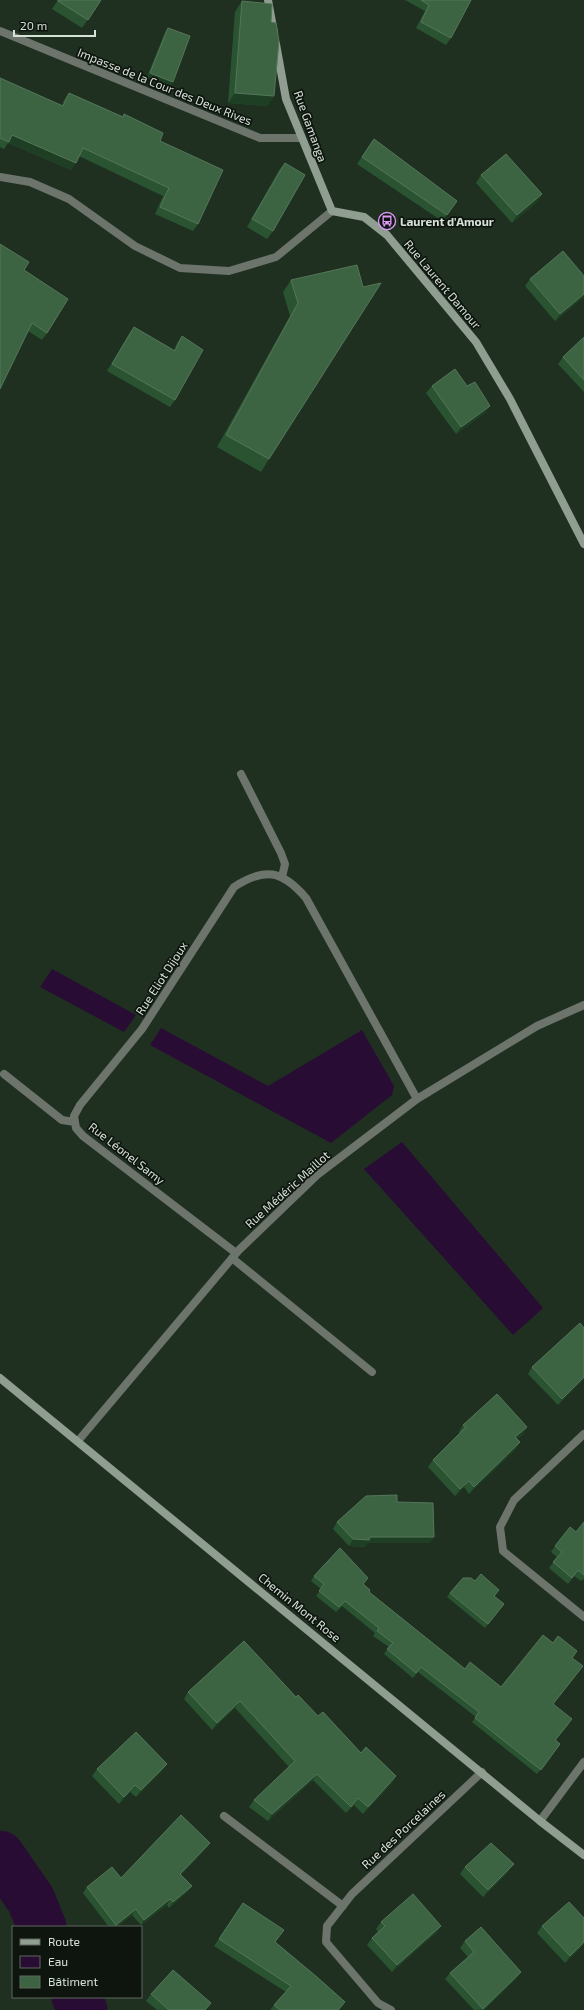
<svg xmlns="http://www.w3.org/2000/svg" width="584" height="2010" font-family="'Exo 2',sans-serif">
  <style>
    .water { fill: #290c34 }
    .lines { fill: none; stroke-linecap: round; stroke-linejoin: round }
    .river { stroke: #290c34; stroke-width: 49 }
    .lane { stroke: #6c746c; stroke-width: 8 }
    .street { stroke: #6c746c; stroke-width: 8 }
    .secondary { stroke: #909e91; stroke-width: 8 }
    .wall { fill: #2a5431 }
    .shaded-wall { fill: #1e3f23 }
    .building { fill: #3c6342; stroke: #54775a }
    .labels { text-anchor: middle; dominant-baseline: central; stroke-width: 3.5; stroke-linejoin: round; paint-order: stroke }
    .street-label { font-size: 12px; fill: #d6e1d7; stroke: #0e150f }
    .poi-label { font-size: 12px; font-weight: bold; fill: #d6e1d7; stroke: #0e150f; text-anchor: start }
  </style>
  <rect width="100%" height="100%" fill="#1f3021"/>
  <path class="water" d="M52,969L136,1015L124,1032L40,987Z
    M161,1028L268,1086L362,1030L394,1086L392,1095L331,1143L150,1045Z
    M402,1142L543,1308L513,1335L364,1169Z"/>
  <g class="lines">
    <path class="river" d="M0,1855L31,1900L42,1927
      M76,1997L83,2010"/>
    <path class="lane" d="M0,31L260,138H301"/>
    <path class="street" d="M0,177L30,182L69,199L135,246L180,268L229,271L276,257L332,211
      M241,774L281,853L285,864L282,877
      M4,1074L62,1120L75,1122L76,1128L83,1136L236,1253
      M75,1122L74,1116L80,1105L142,1029L234,887C265,867 282,870 306,898L417,1099
      M232,1258L372,1372
      M584,1434L514,1500L500,1527L503,1551L584,1617
      M78,1441L239,1250L317,1175L417,1099L537,1026L584,1005
      M224,1816L343,1906
      M540,1821L584,1762
      M391,2010L378,2003L326,1942L327,1926L352,1894L482,1772"/>
    <path class="secondary" d="M268,0L274,33
      M276,44L286,99L332,211L364,217L387,235L476,342L510,399L584,544
      M0,1378L540,1821L584,1855"/>
  </g>
  <path class="wall" d="M58,0H101L82,28L52,9Z
    M405,0H471L451,38L446,45L416,28L425,11Z
    M242,1L271,22L274,96L267,106L228,103L235,12Z
    M168,28L171,86L147,77L165,32Z
    M0,78L62,106L64,100L69,93L123,117L124,114L160,141L198,224L193,231L155,214L163,196L79,156L76,163L71,170L8,143L4,149L0,147Z
    M374,139L457,201L442,221L357,164Z
    M285,163L273,231L267,239L247,227L279,170Z
    M481,175L542,194L537,202L512,223L476,183Z
    M0,244L24,270L47,333L42,340L28,331L0,389Z
    M530,279L584,297L555,321L525,286Z
    M291,280L363,287L269,459L261,472L217,447L290,316L283,292Z
    M134,327L174,350L177,343L182,336L175,400L170,407L107,371L129,334Z
    M584,337V392L558,364L563,357Z
    M432,386H467L490,406L485,413L456,434L426,393Z
    M584,1328V1379L558,1405L528,1374L532,1367Z
    M463,1425L527,1427L523,1434L517,1439L520,1442L516,1449L469,1494L464,1487L455,1496L428,1467L433,1460L460,1433L459,1432Z
    M397,1502L434,1537L429,1543H367L365,1547L349,1546L333,1529L337,1522Z
    M584,1522V1580L583,1579L581,1581L574,1576L568,1584L549,1568L557,1557L551,1552L555,1546L576,1532Z
    M314,1576L364,1584L369,1592L465,1669L501,1687L572,1658L554,1704L569,1724L556,1740L560,1744L537,1774L472,1722L476,1717L418,1672L413,1678L384,1654L389,1647L373,1636L375,1633L342,1606L336,1612L316,1596L321,1589L311,1581Z
    M450,1593L494,1596L504,1604L485,1628L447,1597Z
    M188,1692L296,1697L318,1716L361,1753L392,1783L363,1814L354,1805L346,1813L313,1780L268,1821L249,1807L254,1800L289,1767L235,1708L212,1730L184,1699Z
    M167,1764L162,1771L136,1797L130,1792L119,1804L92,1776L97,1769Z
    M210,1843L206,1848L181,1875L192,1886L188,1891L169,1908L167,1905L141,1925L132,1915L117,1927H109L83,1893L87,1887L121,1878Z
    M465,1867L509,1871L483,1897L460,1874Z
    M243,1903L275,1942L345,2002L339,2010H270L274,2005L286,1992L214,1946Z
    M381,1922L441,1926L436,1933L392,1972L367,1945L372,1938L378,1932L376,1929Z
    M542,1926L584,1944L565,1963L537,1933Z
    M465,1941L517,1978L484,2010H474L445,1979L450,1973L468,1957L460,1948Z
    M151,1994L206,2010H157L146,2001Z"/>
  <path class="shaded-wall" d="M150,73L173,82L171,86L147,77Z
    M235,93L274,96L267,106L228,103Z
    M12,135L76,163L71,170L8,143Z
    M542,194L537,202L512,223L517,215Z
    M584,294V297L555,321L560,314Z
    M490,406L485,413L456,434L461,427Z
    M584,1377V1379L558,1405L562,1399Z
    M527,1427L523,1434L511,1444L515,1437Z
    M520,1442L516,1449L469,1494L474,1487Z
    M469,1481L464,1487L455,1496L460,1489Z
    M370,1537H434L429,1543H367L365,1547L349,1546L353,1539Z
    M240,1701L235,1708L212,1730L217,1723Z
    M167,1764L162,1771L136,1797L141,1790Z
    M317,1774L313,1780L268,1821L272,1814Z
    M396,1776L392,1783L363,1814L368,1807Z
    M135,1785L130,1792L119,1804L124,1797Z
    M358,1798L354,1805L346,1813L351,1807Z
    M210,1843L206,1848L176,1880L180,1874Z
    M514,1864L509,1871L483,1897L488,1890Z
    M192,1886L188,1891L169,1908L173,1902Z
    M170,1899L167,1905L141,1925L144,1920Z
    M136,1909L132,1915L117,1927H115L116,1925Z
    M441,1926L436,1933L392,1972L397,1965Z
    M584,1942V1944L565,1963L570,1956Z
    M521,1972L517,1978L484,2010H482Z"/>
  <path class="building" d="M58,0H101L88,20L58,1Z
    M421,0H471L451,38L421,22L429,5Z
    M242,1L272,4L271,22L276,23L279,41L274,96L235,93Z
    M168,28L190,36L173,82L150,73Z
    M0,78L63,106L69,93L123,117L124,114L163,133L160,141L223,170L198,224L160,207L169,188L83,148L76,163L12,135L9,142L0,138Z
    M374,139L457,201L447,215L362,157Z
    M506,154L542,194L517,215L481,175Z
    M285,163L305,175L273,231L252,219Z
    M0,244L29,262L24,270L68,299L47,333L32,323L0,389V313L1,312H0Z
    M563,251L584,276V294L560,314L530,279Z
    M357,265L363,287L381,283L269,459L226,435L298,303L291,280Z
    M134,327L175,351L182,336L203,350L175,400L112,364Z
    M584,337V380L563,357Z
    M455,369L467,386L475,382L490,406L461,427L432,386Z
    M580,1323L584,1328V1377L562,1399L532,1367Z
    M497,1394L527,1427L515,1437L520,1442L474,1487L469,1481L460,1489L433,1460L466,1427L463,1425Z
    M397,1495V1502L433,1503L434,1537H370L369,1540L353,1539L337,1522L366,1496Z
    M584,1522V1575L578,1570L572,1578L553,1562L562,1552L555,1546L570,1527L576,1532Z
    M340,1548L368,1578L363,1584L370,1590L369,1592L465,1669L470,1662L501,1687L543,1635L553,1643L558,1636L577,1651L572,1658L583,1666L553,1704L572,1719L555,1740L560,1744L541,1770L475,1718L479,1712L421,1667L416,1673L387,1649L393,1643L377,1631L379,1628L345,1601L339,1607L319,1591L324,1584L314,1576Z
    M481,1574L499,1590L494,1596L504,1604L488,1624L450,1593L463,1578H471L475,1581Z
    M244,1641L296,1697L298,1695L318,1716L323,1712L361,1753L366,1747L396,1776L368,1807L358,1798L351,1807L317,1774L272,1814L254,1800L295,1761L240,1701L217,1723L188,1692Z
    M136,1732L167,1764L141,1790L135,1785L124,1797L97,1769Z
    M181,1815L210,1843L180,1874L192,1886L173,1902L170,1899L144,1920L136,1909L116,1925L87,1887L112,1867L121,1878Z
    M491,1843L514,1864L488,1890L465,1867Z
    M413,1894L441,1926L397,1965L372,1938L385,1926L381,1922Z
    M569,1902L584,1918V1942L570,1956L542,1926Z
    M243,1903L284,1930L275,1942L317,1977L345,2002L338,2010H280L274,2005L291,1986L219,1939Z
    M481,1927L521,1972L483,2009L450,1973L474,1952L465,1941Z
    M173,1970L211,2003L205,2010H169L151,1994Z"/>
  <defs>
    <g id="bus-ring" transform="scale(0.9)"><circle r="9.5" fill="#0e150f" stroke="#db99f5" stroke-width="1.5"/><path d="M-5-6H5V4H4V6H2V4H-2V6H-4V4H-5ZM-3.5-4V0h7V-4ZM-3.5 1.2v1.5H-2V1.2ZM2 1.2v1.5H3.5V1.2Z" fill="#db99f5"/></g>
  </defs>
  <g fill-rule="evenodd">
    <use href="#bus-ring" x="387" y="221"/>
  </g>
  <g class="labels">
    <g class="street-label">
      <text transform="translate(165 86) rotate(22)">Impasse de la Cour des Deux Rives</text>
      <text transform="translate(311 126) rotate(70)">Rue Gamanga</text>
      <text transform="translate(443 284) rotate(50)">Rue Laurent Damour</text>
      <text transform="translate(161 978) rotate(-57)">Rue Eliot Dijoux</text>
      <text transform="translate(127 1153) rotate(38)">Rue Léonel Samy</text>
      <text transform="translate(287 1189) rotate(-42)">Rue Médéric Maillot</text>
      <text transform="translate(300 1607) rotate(39)">Chemin Mont Rose</text>
      <text transform="translate(403 1829) rotate(-43)">Rue des Porcelaines</text>
    </g>
    <g class="poi-label">
      <text x="400" y="221">Laurent d'Amour</text>
    </g>
  </g>
  <rect x="12" y="1926" width="130" height="72" fill="#0e150f" stroke="#5e675f"/>
  <rect x="20" y="1939" width="20" height="6" fill="#909e91" stroke="#5e675f"/>
  <text x="48" y="1946" font-size="12" fill="#d6e1d7">Route</text>
  <rect x="20" y="1956" width="20" height="12" fill="#290c34" stroke="#5e675f"/>
  <text x="48" y="1966" font-size="12" fill="#d6e1d7">Eau</text>
  <rect x="20" y="1976" width="20" height="12" fill="#3c6342" stroke="#5e675f"/>
  <text x="48" y="1986" font-size="12" fill="#d6e1d7">Bâtiment</text>
  <path d="M14 30v6h81v-6" fill="none" stroke="#d6e1d7" stroke-width="2"/>
  <text x="20" y="30" font-size="12" fill="#d6e1d7" stroke="#0e150f" stroke-width="3" paint-order="stroke">20 m</text>
</svg>
